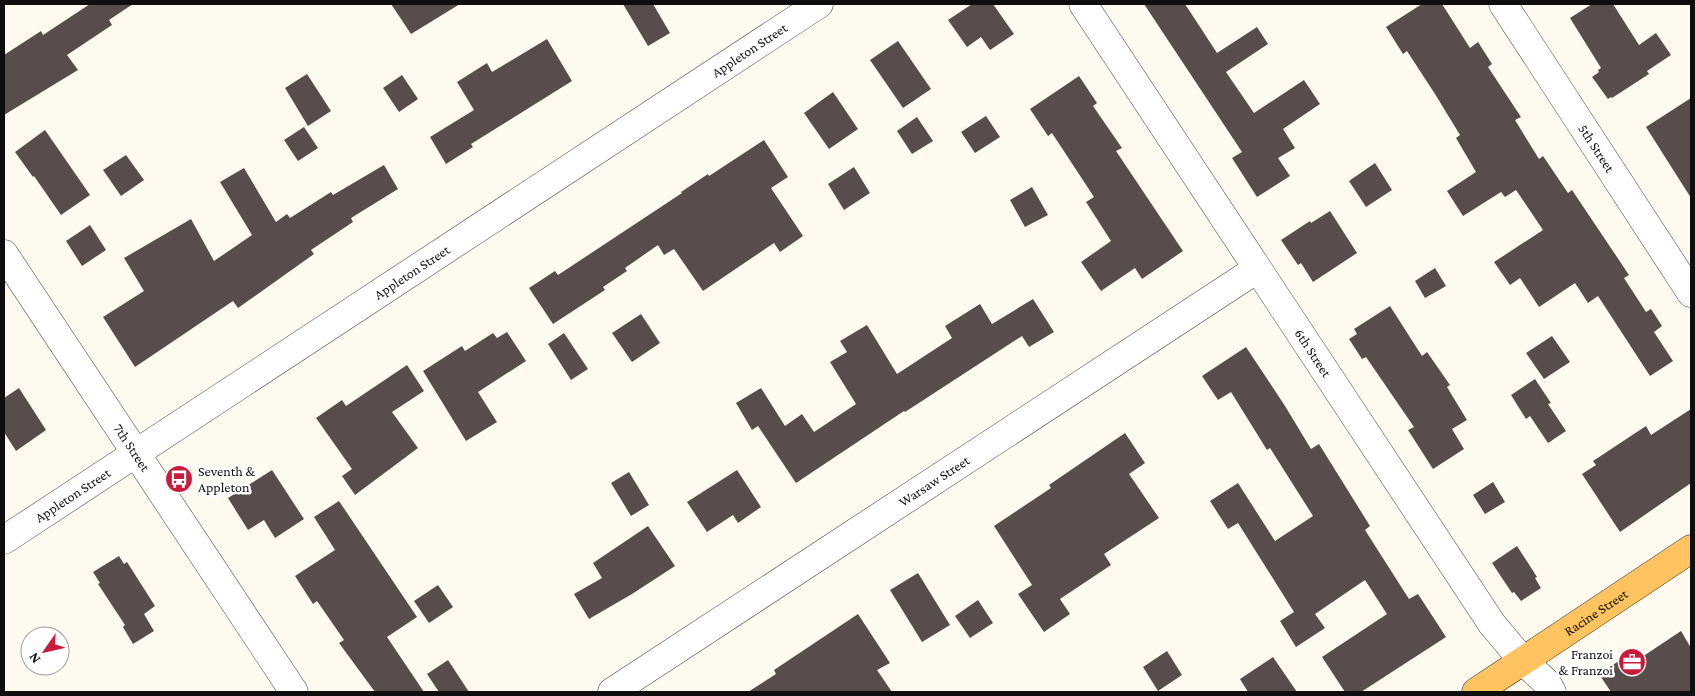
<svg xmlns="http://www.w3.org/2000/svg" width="1695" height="696" font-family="'Crimson Pro',serif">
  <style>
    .building { fill: #584d4a }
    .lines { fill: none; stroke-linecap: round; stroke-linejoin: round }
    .minor-casing { stroke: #414141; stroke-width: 29 }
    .major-casing { stroke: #1f1f1f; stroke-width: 29 }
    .minor { stroke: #fff; stroke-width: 28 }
    .major { stroke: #ffc360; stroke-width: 28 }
    .labels { text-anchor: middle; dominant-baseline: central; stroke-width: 5; stroke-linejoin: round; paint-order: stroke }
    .street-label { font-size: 14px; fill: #0e0e0e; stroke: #fff }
    .poi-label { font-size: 14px; fill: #0e0e0e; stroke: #fff; text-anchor: start }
  </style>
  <rect width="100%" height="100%" fill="#fffaf0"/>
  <path class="building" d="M90,4H133L109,20L112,25L67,55L78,70L4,115V55L41,31L43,35Z
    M391,4H460L411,34Z
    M623,4H653L670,33L648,46Z
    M972,4H993L1014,34L990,50L981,37L967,47L948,20Z
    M1144,4H1185L1217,53L1257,27L1268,44L1226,72L1254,113L1304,80L1320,104L1283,129L1295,148L1278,158L1290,176L1257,197L1232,158L1242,152Z
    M1422,4H1442L1470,48L1478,42L1492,64L1488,67L1521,117L1515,120L1539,159L1543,156L1568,193L1572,190L1629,275L1624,278L1646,312L1651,309L1662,326L1654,332L1673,361L1650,376L1598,296L1588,303L1575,283L1539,307L1520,278L1510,285L1494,262L1543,230L1516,190L1505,197L1501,192L1463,216L1447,191L1476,172L1456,138L1460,135L1435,94L1407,51L1403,54L1386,27Z
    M1592,4H1613L1639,45L1656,33L1671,55L1647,71L1649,74L1612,98L1611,97L1608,99L1592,77L1599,72L1598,70L1601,68L1570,18Z
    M547,39L572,81L471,144L473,147L446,164L430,137L474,110L457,82L487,63L492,72Z
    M898,41L931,89L903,108L870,60Z
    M307,74L331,111L308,126L285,88Z
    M402,75L418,99L399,112L383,88Z
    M1079,76L1097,103L1093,106L1122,148L1116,151L1183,251L1142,279L1135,268L1101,291L1081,262L1111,241L1086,202L1094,197L1052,133L1048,136L1030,109Z
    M833,92L858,129L829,149L804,113Z
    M1691,98V198L1646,127Z
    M986,116L1000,137L975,153L961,132Z
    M917,117L933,141L912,154L897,131Z
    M304,127L318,148L298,161L284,140Z
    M45,130L90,195L61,215L34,176L33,177L15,152Z
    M764,140L788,177L771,188L803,236L780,252L774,243L703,291L674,249L664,255L658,245L625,268L627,271L603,287L605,290L553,324L529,288L555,271L558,275L682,193L681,192L708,174L709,176Z
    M126,155L144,180L121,196L103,170Z
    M1375,163L1392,190L1366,207L1349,181Z
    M384,165L398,189L351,218L353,222L311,250L314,254L238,308L233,301L135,367L103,317L144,291L124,258L191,219L214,261L252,235L220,182L244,168L276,222L287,214L290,218L331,192L333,195Z
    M854,167L870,193L844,210L828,184Z
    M1032,187L1048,215L1025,227L1010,200Z
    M1330,211L1357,253L1313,282L1301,263L1298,265L1281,240L1310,221L1311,223Z
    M90,225L106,250L82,266L66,241Z
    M1435,268L1446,286L1425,298L1415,281Z
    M1033,299L1054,332L1029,347L1022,336L905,412L904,411L796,483L758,426L752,430L736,403L761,388L785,426L802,414L814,432L856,404L830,362L847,352L840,341L867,325L897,374L952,338L945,326L980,304L992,324Z
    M1390,306L1422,356L1427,352L1450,385L1447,387L1467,420L1452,429L1464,449L1433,469L1408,430L1414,427L1366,357L1362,359L1349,339L1357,334L1354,329Z
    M641,314L660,343L632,362L612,333Z
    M507,332L526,361L478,392L497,422L466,441L423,371L462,346L465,351L493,333L497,338Z
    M564,333L588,369L571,380L548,344Z
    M1552,336L1570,362L1544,379L1526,353Z
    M1246,347L1285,406L1311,449L1319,444L1370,526L1365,530L1409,599L1418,594L1446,637L1361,692H1345L1322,657L1387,614L1365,580L1315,614L1325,628L1296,647L1280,621L1294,612L1238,523L1228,529L1210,501L1238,483L1275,541L1313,516L1270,448L1267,450L1231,392L1218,400L1202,376Z
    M407,365L424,391L392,412L418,448L355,495L342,476L352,469L316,418L342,400L346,406Z
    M1535,379L1551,403L1548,404L1566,431L1548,443L1530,416L1526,419L1511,395Z
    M19,388L46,430L16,451L4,432V398Z
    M1691,409V483L1620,532L1582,474L1596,465L1593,461L1646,426L1651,435Z
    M1125,433L1145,463L1129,474L1159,518L1104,554L1111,565L1060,599L1070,614L1044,632L1018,594L1032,585L994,526L1051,488L1049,485Z
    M272,470L304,519L275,538L264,520L248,530L228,498Z
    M737,470L761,507L738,523L733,515L707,532L687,502Z
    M629,472L649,505L631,516L611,483Z
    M1493,482L1505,502L1485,514L1473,495Z
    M339,501L417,617L387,637L424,692H375L339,643L344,640L317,601L313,604L295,576L335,550L314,517Z
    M648,526L675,566L632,594L589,619L574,594L602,578L593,563Z
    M1517,546L1537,577L1535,578L1541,588L1521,601L1514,592L1512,593L1492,563Z
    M119,556L124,564L127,562L155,606L144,614L154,631L133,644L123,627L125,625L98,584L100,583L93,572Z
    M918,573L950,625L922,642L890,590Z
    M438,585L453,607L429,623L414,601Z
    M978,600L993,623L970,638L955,616Z
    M858,614L890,663L877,670L892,692H748L776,674L774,670Z
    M1681,631L1691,648V692H1611L1599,674L1637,649L1642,657Z
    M1167,651L1182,675L1158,691L1143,667Z
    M1273,657L1297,692H1248L1240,679Z
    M448,660L469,692H439L427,674Z"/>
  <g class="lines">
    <g class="minor-casing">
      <g id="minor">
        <path id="s1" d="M1083,4L1492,624L1523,661L1547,683L1552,692"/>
        <path id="s2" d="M1503,4L1691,293"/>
        <path id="s3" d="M4,254L294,692"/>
        <path id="s4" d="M4,540L819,4"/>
        <path id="s5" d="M612,692L1257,269"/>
      </g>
    </g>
    <g class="major-casing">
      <g id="major">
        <path id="s6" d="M1476,692L1691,549"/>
      </g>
    </g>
    <use href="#minor" class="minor"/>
    <use href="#major" class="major"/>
  </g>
  <defs>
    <g id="bus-disc" transform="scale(1.4375)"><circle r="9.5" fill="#ca1b3b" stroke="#fff"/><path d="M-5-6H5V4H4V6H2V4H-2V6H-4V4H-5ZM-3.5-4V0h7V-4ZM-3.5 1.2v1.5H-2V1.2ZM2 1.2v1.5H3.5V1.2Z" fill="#fff"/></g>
    <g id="office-disc" transform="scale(1.4375)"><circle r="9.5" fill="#ca1b3b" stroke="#fff"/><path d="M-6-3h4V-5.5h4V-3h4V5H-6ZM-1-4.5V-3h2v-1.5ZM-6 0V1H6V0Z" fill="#fff"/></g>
  </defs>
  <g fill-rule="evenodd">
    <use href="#bus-disc" x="179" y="479"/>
    <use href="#office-disc" x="1632" y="662"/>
  </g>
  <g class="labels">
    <g class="street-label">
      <text stroke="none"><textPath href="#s4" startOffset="892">Appleton Street</textPath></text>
      <text stroke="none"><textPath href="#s2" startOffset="172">5th Street</textPath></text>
      <text stroke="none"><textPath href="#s4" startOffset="488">Appleton Street</textPath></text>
      <text stroke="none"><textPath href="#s1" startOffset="418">6th Street</textPath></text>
      <text stroke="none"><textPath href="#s3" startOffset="232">7th Street</textPath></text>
      <text stroke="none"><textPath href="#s5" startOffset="385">Warsaw Street</textPath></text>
      <text stroke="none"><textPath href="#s4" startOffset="82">Appleton Street</textPath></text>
      <text stroke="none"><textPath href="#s6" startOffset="144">Racine Street</textPath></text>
    </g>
    <g class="poi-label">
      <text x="198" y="471">Seventh &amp;<tspan x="198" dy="16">Appleton</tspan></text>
      <text x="1613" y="654" text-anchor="end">Franzoi<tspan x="1613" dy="16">&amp; Franzoi</tspan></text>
    </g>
  </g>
  <rect width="1695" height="696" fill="none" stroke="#0e0e0e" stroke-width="10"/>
  <g transform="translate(45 651) rotate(236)"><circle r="24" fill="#ffffff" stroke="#9f9f9f"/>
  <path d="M0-4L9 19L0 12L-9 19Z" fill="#ca1b3b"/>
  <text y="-8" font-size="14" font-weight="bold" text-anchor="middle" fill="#0e0e0e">N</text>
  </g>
</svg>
